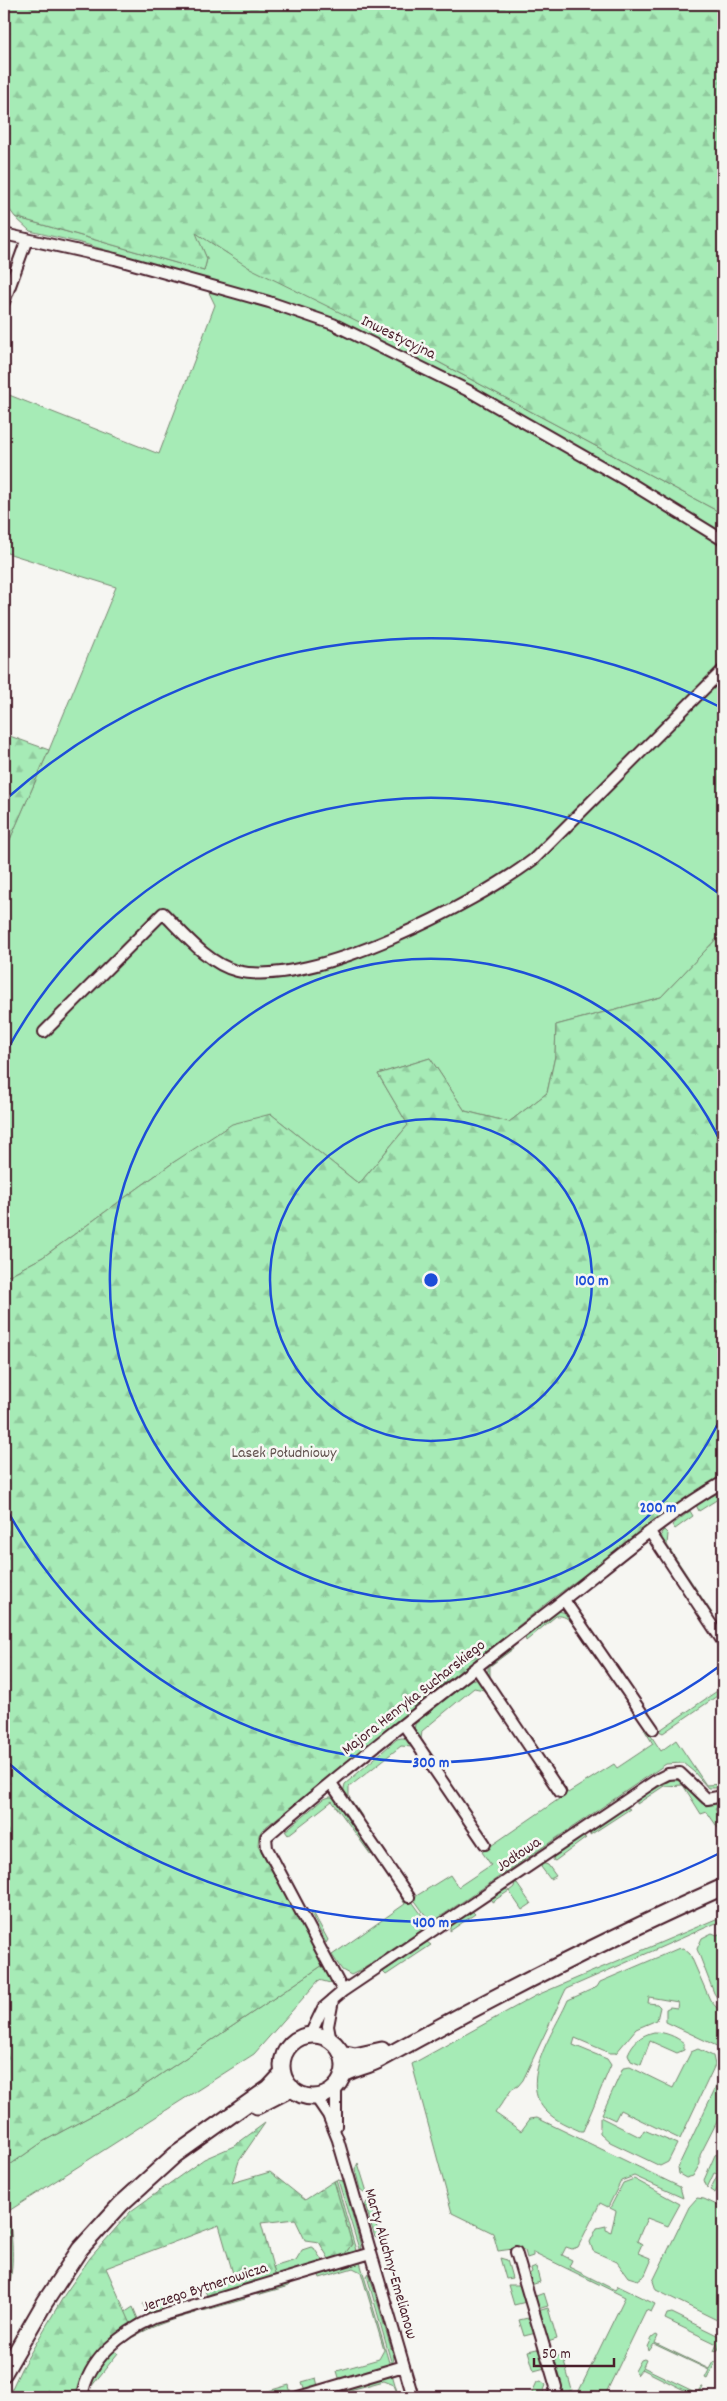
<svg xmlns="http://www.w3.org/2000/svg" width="727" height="2401" font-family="Dekko,sans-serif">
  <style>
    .grass { fill: #a6ebb6; stroke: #788570 }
    .forest { fill: url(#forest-firs); stroke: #788570 }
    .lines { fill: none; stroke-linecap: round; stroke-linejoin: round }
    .street-casing { stroke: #4a1f2b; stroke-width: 14 }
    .secondary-casing { stroke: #4a1f2b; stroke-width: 19 }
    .street { stroke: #f6f6f2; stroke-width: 10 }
    .secondary { stroke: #f6f6f2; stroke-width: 15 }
    .ring { fill: none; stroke: #1d4ed8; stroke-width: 2.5 }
    .labels { text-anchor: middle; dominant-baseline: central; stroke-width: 5; stroke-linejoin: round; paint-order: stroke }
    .street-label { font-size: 16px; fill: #4a1f2b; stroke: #f6f6f2 }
    .park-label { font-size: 16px; fill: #61524e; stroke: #f6f6f2 }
    .centre { fill: #1d4ed8; stroke: #f6f6f2; stroke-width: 2.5 }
    .ring-label { font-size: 15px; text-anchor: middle; font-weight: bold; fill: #1d4ed8; stroke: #f6f6f2; stroke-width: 5; stroke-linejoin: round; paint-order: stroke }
  </style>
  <defs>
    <pattern id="forest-firs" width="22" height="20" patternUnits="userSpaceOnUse" patternTransform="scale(1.25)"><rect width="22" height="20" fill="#a6ebb6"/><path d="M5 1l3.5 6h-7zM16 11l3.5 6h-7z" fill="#90c99d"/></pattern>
  </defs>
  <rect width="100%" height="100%" fill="#f6f6f2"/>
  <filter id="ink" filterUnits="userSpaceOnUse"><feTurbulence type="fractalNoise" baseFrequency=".02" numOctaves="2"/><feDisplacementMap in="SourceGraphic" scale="10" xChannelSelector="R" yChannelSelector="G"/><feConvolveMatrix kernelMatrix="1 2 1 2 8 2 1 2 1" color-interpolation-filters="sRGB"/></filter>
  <g filter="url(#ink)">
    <path class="grass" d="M15,217L204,271L207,259L195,232L227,253L414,349L723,514V932L661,997L556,1025L555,1056L547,1093L509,1122L465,1111L430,1058L378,1074L408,1125L359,1184L271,1114L174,1162L43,1257L4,1278V853L49,750L116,587L4,552V393L159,454L215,305L202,278L85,244L30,231Z
      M716,1494L718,1499L699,1511L696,1505Z
      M690,1511L693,1516L675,1529L672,1525Z
      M664,1530L668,1534L667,1545L712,1613L710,1614L660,1540L662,1538L661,1533Z
      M558,1611L567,1613L586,1640L585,1642C577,1631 571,1614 556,1616L526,1641L525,1636Z
      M511,1646L513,1649L490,1666V1677L500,1693L486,1675V1672L488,1671V1664Z
      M478,1678L506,1720L484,1690L474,1688L422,1731L421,1739L437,1762L436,1763L414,1731L415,1724L465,1683L472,1679L476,1680Z
      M723,1687V1692L663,1733L659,1731L648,1715L649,1713L660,1730Z
      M646,1728L661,1751L676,1740L706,1785L723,1784V1788H708L694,1772L683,1763L666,1764L431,1923L413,1898L450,1875L458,1887L491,1865L482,1852L559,1799L548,1783L564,1790L531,1737L568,1793L614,1764L617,1768L653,1744L644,1729Z
      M401,1738H407L428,1765L426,1767L412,1747L401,1746L349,1787V1797L362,1816L359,1815L343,1793L345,1784L397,1739Z
      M673,1779C688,1781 693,1799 706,1806L723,1802V1806L715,1809L723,1821V1835L707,1812L701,1814L683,1785L664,1786L637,1804V1799Z
      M330,1797H335L374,1853L371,1855L332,1801L288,1835L285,1831L323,1799Z
      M626,1807L630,1809L590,1835L592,1829Z
      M581,1837L586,1838L555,1861L553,1860L554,1854Z
      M542,1863L548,1865L556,1876L550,1879L541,1867Z
      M515,1881L531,1904L522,1910L509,1891L492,1902L491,1897L505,1889L509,1891L514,1887Z
      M401,1898H405L408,1902L411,1900L429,1925L363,1969L351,1975L342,1970L332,1955L405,1904Z
      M472,1911L475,1914L450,1931V1926Z
      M313,1912L328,1940L326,1943L311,1913Z
      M723,1916V1920L566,1989L523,2080L518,2086L512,2089L495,2113L521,2131L530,2119L537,2118L680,2187L683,2198L634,2176L621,2181L608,2207L600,2203L578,2247L572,2249L566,2247L562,2255L572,2260L569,2267L615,2290L618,2286L655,2304L651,2312L646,2310L604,2397H576L625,2297L533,2252V2256L527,2258L525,2251L520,2248L498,2251L493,2233L452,2213L412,2064L535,1996Z
      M723,1932V2007L714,1993L697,1949L702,1938L712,1933L717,1935Z
      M427,1942L431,1945L386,1975L383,1972Z
      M683,1948L690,1954L710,2000L723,2015V2049L666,2022V2009L670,2007L677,2008L678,2002L649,1997L648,2003L657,2004L660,2007L657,2020L636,2029L616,2053H610L575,2038L573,2045L607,2059L611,2065L583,2131H580C569,2126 556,2121 547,2112C516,2082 555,2031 568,2000L597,1987L600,1982L677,1949Z
      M323,1965L334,1984L319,1980L254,2054L4,2214V2169L44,2141L132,2094Z
      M654,2032C665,2032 675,2036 684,2043V2050L677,2053L650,2041L641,2065L631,2061L628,2054C633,2042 641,2035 654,2032Z
      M698,2049L713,2056L715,2065L680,2139L620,2110L615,2120L602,2114L623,2068L630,2067L673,2088L691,2052Z
      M723,2072V2110L700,2155V2164L693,2176L686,2178L679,2174L678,2167Z
      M600,2117L640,2137L644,2130L677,2144L668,2162L660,2166L610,2142L600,2133Z
      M719,2152H723V2177L715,2193L710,2190L718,2174L714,2173L707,2188L704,2180L715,2155Z
      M358,2163L367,2192L365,2193L360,2189L355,2169Z
      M634,2179L680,2204L668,2226L647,2218L637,2241L642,2244L638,2253L650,2258L651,2261L645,2275L638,2280L628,2277L617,2262L593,2251L590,2242L597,2228L606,2226V2230L611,2232L616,2211L610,2208L623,2183Z
      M336,2180L357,2254L331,2261L329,2259L344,2255L352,2244L334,2181Z
      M338,2180L343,2181L361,2246L360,2252Z
      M697,2198L704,2199L723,2208V2323L656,2290L653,2281L689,2207Z
      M369,2199L380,2240L375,2237L365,2205Z
      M311,2247L314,2248L323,2262L276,2278L273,2267L296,2260L302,2250Z
      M500,2258L507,2260L512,2278L506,2279Z
      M360,2262L390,2366L340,2381L337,2371L379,2359L384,2350L361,2272L353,2268L320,2278L318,2273Z
      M536,2267L540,2282L531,2285L528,2275L532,2272L531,2269Z
      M369,2273L394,2358L392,2365L367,2276Z
      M288,2282L289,2286L257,2295L256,2292Z
      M508,2285H522L526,2302L514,2305Z
      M184,2291L186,2304L148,2315L143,2304Z
      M544,2293L548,2306L538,2309L536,2296Z
      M243,2296L245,2299L203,2311L204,2307Z
      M133,2307L138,2319L131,2324L124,2313Z
      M548,2308L557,2339L548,2342L538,2311Z
      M196,2310V2313C170,2320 147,2327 124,2343L121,2339L159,2320Z
      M672,2313L723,2338L718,2350L714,2351L717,2344L665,2319L667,2314Z
      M528,2318L532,2320L536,2333L524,2336L519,2320Z
      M656,2335L658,2336L655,2343L709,2369L713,2362L715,2363L707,2379L705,2378L709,2370L654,2344L649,2351L648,2347L652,2338Z
      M537,2349L542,2352L545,2368L534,2371L528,2351Z
      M113,2350L118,2353L91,2387L89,2397H85C92,2378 100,2364 113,2350Z
      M562,2355L572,2390L563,2393L553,2361L555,2357Z
      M644,2359L646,2360L643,2367L697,2393L701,2387H703L698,2397L642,2369L637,2375L635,2371L641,2360Z
      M392,2374L398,2395L394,2385L384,2381L324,2397H312Z
      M316,2378L318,2386L308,2390L304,2388L302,2382Z
      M541,2381L546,2385L542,2396L523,2397L531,2395L537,2382Z
      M289,2385L291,2395L282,2397H247Z"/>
    <path class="forest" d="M4,4H723V514L414,349L248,267L196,233L207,259L204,271L15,217L4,202Z
      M4,734L49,750L4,853Z
      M723,932V1476L663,1516L552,1599L262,1830L259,1835L258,1845L323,1965L132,2094L44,2141L4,2169V1278L43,1257L174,1162L232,1124L271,1114L359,1184L408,1125L378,1074L430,1058L465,1111L509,1122L547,1093L555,1056L556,1025L661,997Z
      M265,2123L239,2161L232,2183L270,2172L305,2200L334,2181L352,2244L344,2255L329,2259L319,2242L305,2240L295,2219L261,2223L276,2278L208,2297L203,2287L234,2277L219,2225L106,2268L131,2324C104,2339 83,2367 77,2397H8L21,2369L65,2294L90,2258L131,2211L204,2159L234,2146Z
      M8,2211C13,2240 16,2273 4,2301V2214Z"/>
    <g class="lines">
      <g class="street-casing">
        <path id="street" d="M4,234L115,259L269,302L333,324L469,391L627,481L723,540
          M4,302L27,239
          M44,1032L163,913C183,933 208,964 237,971C311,989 475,904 534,859L723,670
          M650,1532L723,1642
          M564,1600L653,1729
          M476,1667L560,1792
          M404,1725L485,1844
          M331,1783L409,1897
          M343,1991L267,1848L266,1837C358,1757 456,1683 553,1608C609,1565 662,1517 723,1482
          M310,2035L323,2008L343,1991L658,1779L668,1774L680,1773L707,1799L723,1796
          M331,2042L328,2026L333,2000
          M336,2086V2126
          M315,2096L328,2115L338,2140L413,2397
          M516,2252L556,2387L553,2397
          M82,2397C88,2359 121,2333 154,2318L371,2253
          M298,2397L404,2366"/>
      </g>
      <g class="secondary-casing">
        <path id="secondary" d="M282 2066a31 31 0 1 1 62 0a31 31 0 1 1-62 0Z
          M341,2053L355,2056L382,2050
          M342,2075C354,2068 369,2066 381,2059C493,1997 606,1939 723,1887
          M257,2106L292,2088
          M4,2373L45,2302L80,2249L121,2204L175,2155L269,2088L283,2073"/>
      </g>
      <use href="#street" class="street"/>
      <use href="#secondary" class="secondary"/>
    </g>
  </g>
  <g class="ring">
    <circle cx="431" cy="1280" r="161"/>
    <path d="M723 1413A321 321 0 1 1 723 1147"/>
    <path d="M721 1665A482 482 0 0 1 5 1506M5 1054A482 482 0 0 1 721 895"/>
    <path d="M722 1852A642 642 0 0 1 6 1761M6 799A642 642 0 0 1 722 708"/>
  </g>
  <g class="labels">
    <g class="street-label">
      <text transform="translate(398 338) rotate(26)">Inwestycyjna</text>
      <text transform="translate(414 1698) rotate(-38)">Majora Henryka Sucharskiego</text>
      <text transform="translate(519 1855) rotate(-34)">Jodłowa</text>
      <text transform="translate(390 2264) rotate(74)">Marty Aluchny-Emelianow</text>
      <text transform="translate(205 2288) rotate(-18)">Jerzego Bytnerowicza</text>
    </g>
    <g class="park-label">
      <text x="284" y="1453">Lasek Południowy</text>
    </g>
  </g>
  <circle cx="431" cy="1280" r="8" class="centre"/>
  <g class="ring-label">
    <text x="592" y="1285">100 m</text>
    <text x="658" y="1512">200 m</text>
    <text x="431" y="1767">300 m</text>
    <text x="431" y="1927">400 m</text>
  </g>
  <rect width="727" height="2401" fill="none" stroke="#f6f6f2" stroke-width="20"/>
  <rect x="10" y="10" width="707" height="2381" fill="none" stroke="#4a1f2b" stroke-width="2" filter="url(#ink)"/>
  <path d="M534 2358v8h80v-8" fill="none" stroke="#4a1f2b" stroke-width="2.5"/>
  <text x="542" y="2358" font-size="15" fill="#4a1f2b" stroke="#f6f6f2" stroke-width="4" paint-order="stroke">50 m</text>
</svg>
